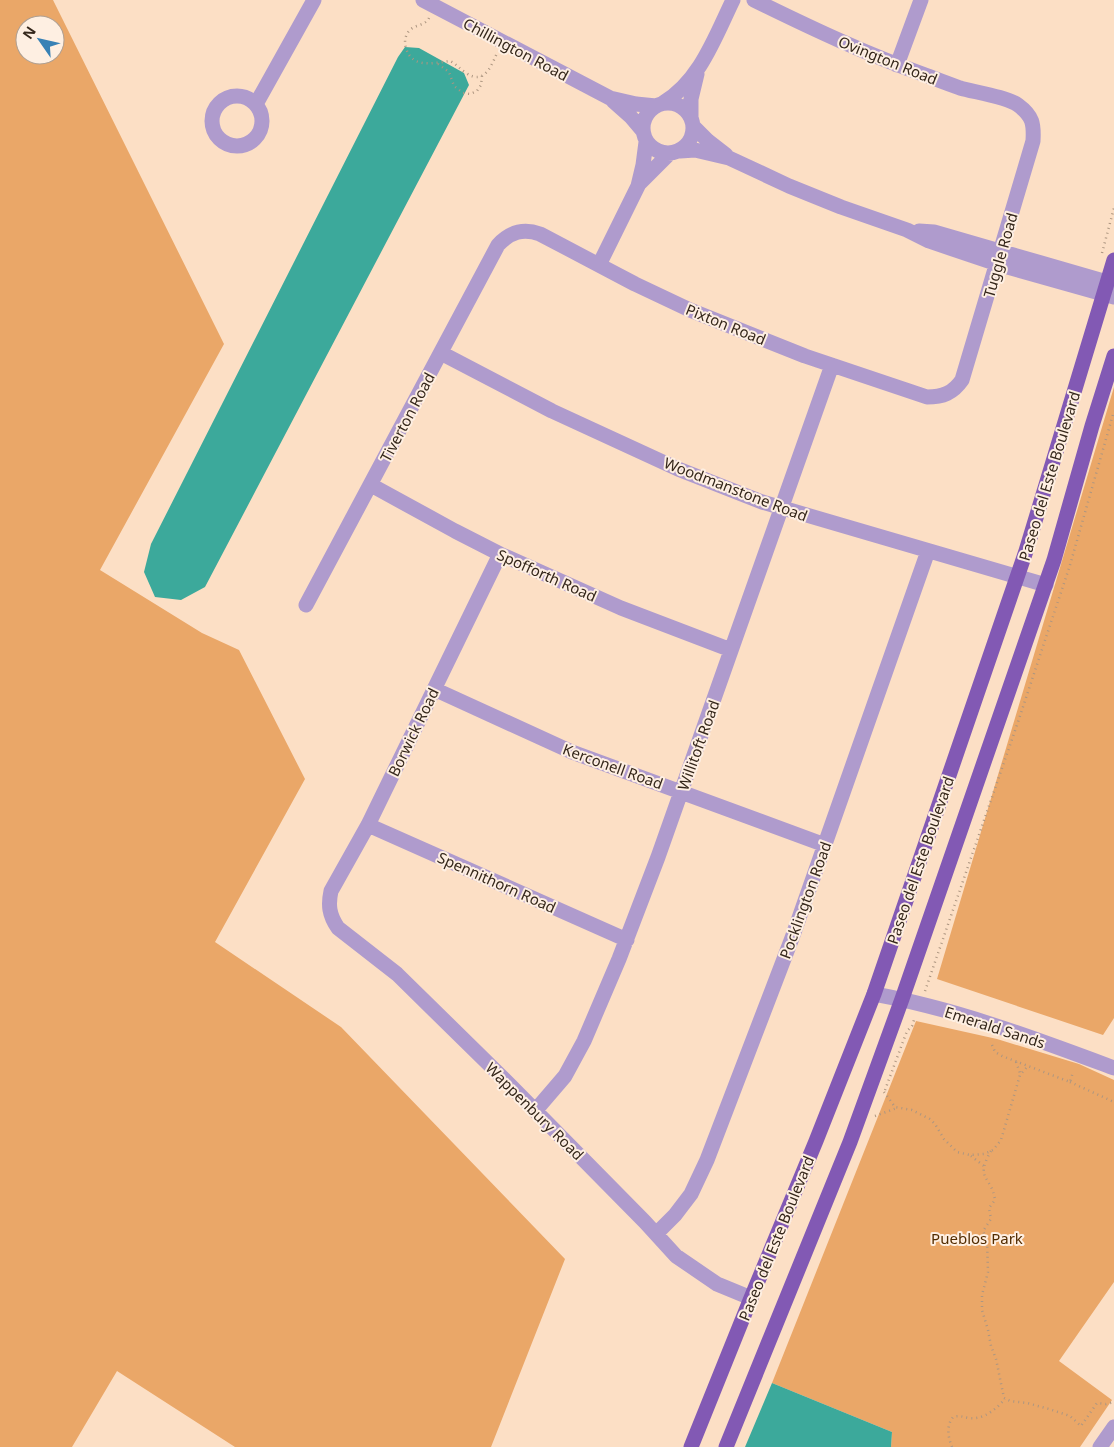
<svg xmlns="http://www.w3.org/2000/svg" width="1114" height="1447" font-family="'Noto Sans',sans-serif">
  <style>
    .green { fill: #eaa768; fill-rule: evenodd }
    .water { fill: #3ca99b }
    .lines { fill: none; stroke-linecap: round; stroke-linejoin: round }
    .path { stroke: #ad9681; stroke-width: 2.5; stroke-dasharray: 1 4; stroke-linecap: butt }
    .minor { stroke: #af9bcd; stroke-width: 15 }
    .major { stroke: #8259b4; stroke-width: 15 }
    .labels { text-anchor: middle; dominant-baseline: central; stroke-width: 4; stroke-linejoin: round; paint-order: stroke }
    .street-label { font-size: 15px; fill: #35271b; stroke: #feefe2 }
    .park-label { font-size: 15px; fill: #532c00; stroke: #feefe2 }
  </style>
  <rect width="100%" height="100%" fill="#fcdfc5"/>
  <path class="green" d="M0,0H53L224,344L100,570L202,633L239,650L305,779L215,942L341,1027L565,1259L491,1447H235L117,1371L72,1447H0ZM25,25H55V55H25Z
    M1114,387V1018L1103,1035L937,979Z
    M916,1021L997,1039L1079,1064L1114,1080V1282L1059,1361L1112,1400L1080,1447H891L892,1432L772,1383Z"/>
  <path class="water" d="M405,47L419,48L464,73L469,85L205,587L181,600L155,597L144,572L151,544L398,57Z
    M772,1383L892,1432L891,1447H745Z"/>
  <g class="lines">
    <path class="path" d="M429,18C425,26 416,24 410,30C405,35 404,42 406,48C412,69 434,63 450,61C456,64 460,69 466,73C484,85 491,67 497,53
      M438,64L449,72L454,86L463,93L470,94L477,91L481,85L482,76
      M1102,253L1114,208
      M925,991L1019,719L1070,565L1114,411
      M992,1045L995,1052L1002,1056L1070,1082L1073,1072
      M1016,1062L1020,1073
      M1070,1082L1114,1102
      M885,1090L907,1031L912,1026L915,1017
      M884,1092L895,1107L912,1110L930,1119L935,1124L944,1139L957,1152L970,1155L984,1154L993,1150L1001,1140L1020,1075L1028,1066
      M875,1116L897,1108
      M991,1151C974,1180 992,1176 995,1200L989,1208L991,1219L983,1231L987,1240L988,1272L982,1295V1310L988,1330L991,1346L996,1359L1004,1398L1010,1401L1027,1403L1049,1409L1070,1416L1081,1426L1097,1403L1106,1404L1114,1402
      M971,1156L984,1166
      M952,1447C948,1437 946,1426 953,1417C959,1415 963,1417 969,1418C984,1420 996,1409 1005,1399"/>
    <path class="minor" d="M423,0L610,98L636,104L656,106
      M897,65L921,0
      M212 121a25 25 0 1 1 50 0a25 25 0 1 1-50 0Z
      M613,101L631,117L642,130
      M643 128a25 25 0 1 1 50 0a25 25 0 1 1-50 0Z
      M663,103C700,81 715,37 733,0
      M256,104L314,0
      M691,117V99L697,74
      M693,126L708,141L726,155
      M680,151L695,150L729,158L789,186L841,207L907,230L929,241L997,264L1114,297
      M640,183L669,154
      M919,231L934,232L1114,284
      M599,265L638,186L643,165L646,142
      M441,353L552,411L678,469L762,502L1046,585
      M371,485L455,531L500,554L621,608L731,650
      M500,554L368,825L331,891C328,905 329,915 338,928L397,974L511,1086L645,1222L676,1256L717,1284L751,1298
      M306,605L498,245C510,232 523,228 540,234L635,284L690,310L805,356L927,397C943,397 953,393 962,380L1033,141C1034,124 1033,116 1018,105C1007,97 974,92 960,88C949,84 938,80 928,76C868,55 811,28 754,0
      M434,689L572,752L825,845
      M368,825L627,940
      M874,994C957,1009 1036,1039 1114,1068
      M535,1111L565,1076L584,1041L619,959L658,857L832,365
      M656,1234L675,1215L691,1194L707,1160L792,938L928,551
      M1100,1447L1114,1427"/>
    <path class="major" d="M691,1447L751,1298L816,1141L874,994L1026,551L1114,260
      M726,1447L850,1142L902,999L1054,560L1092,426L1114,356"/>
  </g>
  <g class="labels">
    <g class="street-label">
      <text transform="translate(516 49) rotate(28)">Chillington Road</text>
      <text transform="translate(888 60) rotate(22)">Ovington Road</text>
      <text transform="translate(1000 255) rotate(-74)">Tuggle Road</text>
      <text transform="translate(726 324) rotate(22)">Pixton Road</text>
      <text transform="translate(407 417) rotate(-62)">Tiverton Road</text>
      <text transform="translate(1049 476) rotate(-73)">Paseo del Este Boulevard</text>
      <text transform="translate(736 489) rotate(21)">Woodmanstone Road</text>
      <text transform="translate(547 575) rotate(24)">Spofforth Road</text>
      <text transform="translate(413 732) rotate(-64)">Borwick Road</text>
      <text transform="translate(698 745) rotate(-70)">Willitoft Road</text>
      <text transform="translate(613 766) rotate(20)">Kerconell Road</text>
      <text transform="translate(920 860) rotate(-71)">Paseo del Este Boulevard</text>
      <text transform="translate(497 882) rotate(24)">Spennithorn Road</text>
      <text transform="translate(805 900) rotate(-70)">Pocklington Road</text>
      <text transform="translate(995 1027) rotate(18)">Emerald Sands</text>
      <text transform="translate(535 1111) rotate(45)">Wappenbury Road</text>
      <text transform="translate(776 1238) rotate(-68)">Paseo del Este Boulevard</text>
    </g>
    <g class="park-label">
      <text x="977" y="1238">Pueblos Park</text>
    </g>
  </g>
  <g transform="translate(40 40) rotate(304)"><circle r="24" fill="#feefe2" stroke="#ae9f92"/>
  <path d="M0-4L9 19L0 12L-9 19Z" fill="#3881b5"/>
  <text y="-8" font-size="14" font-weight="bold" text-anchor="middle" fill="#35271b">N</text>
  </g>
</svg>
